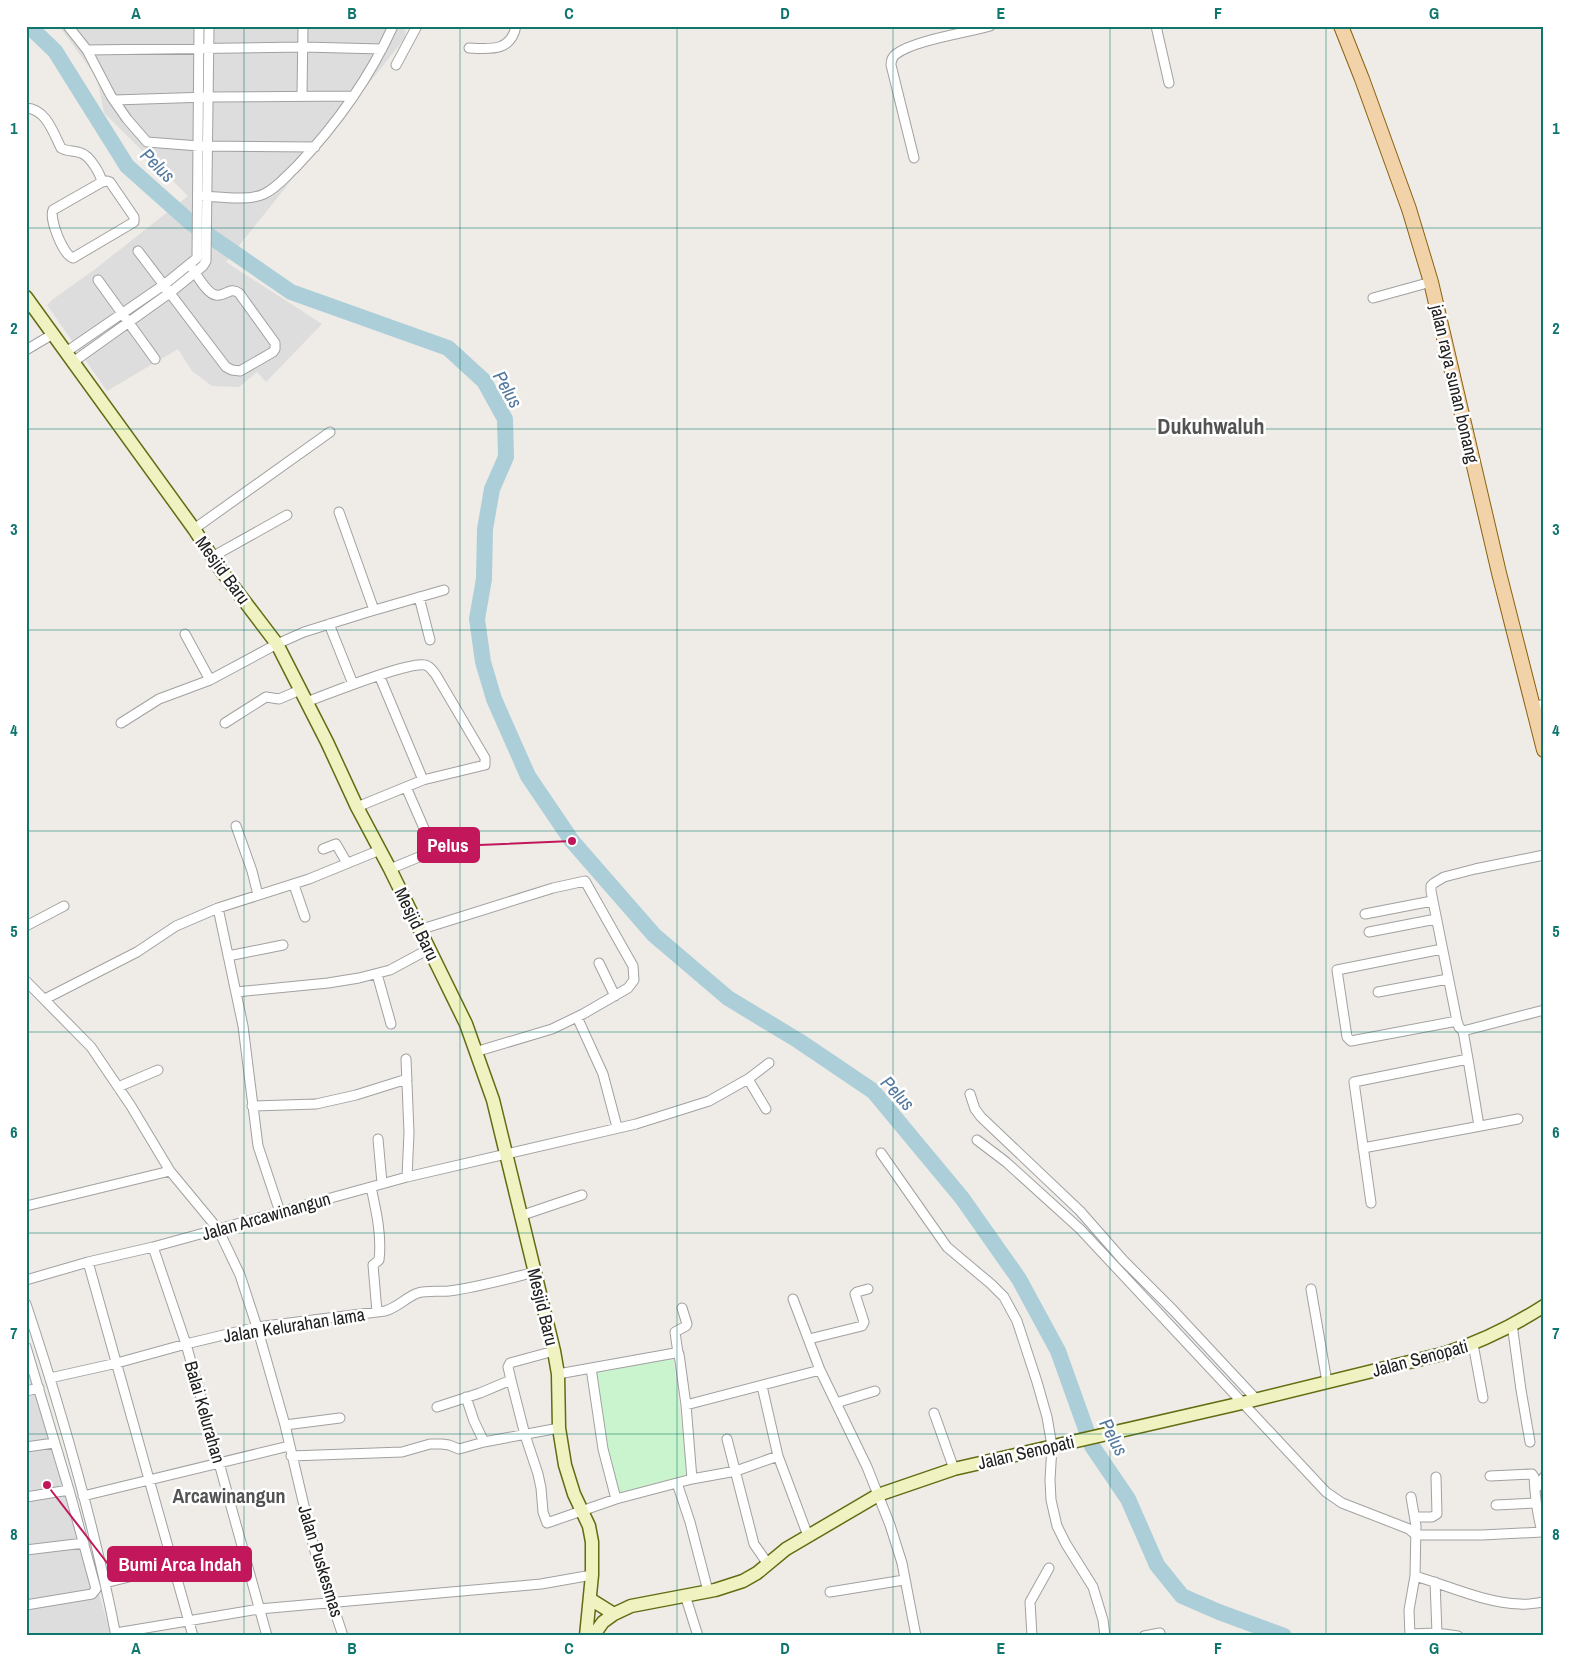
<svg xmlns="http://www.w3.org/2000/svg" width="1570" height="1662" font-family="'Archivo Narrow',sans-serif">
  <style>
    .residential { fill: #ddd }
    .park { fill: #c9f4cd }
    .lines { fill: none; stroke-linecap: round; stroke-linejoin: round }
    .river { stroke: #acced8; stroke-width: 16 }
    .street-casing { stroke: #a1a1a1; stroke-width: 11 }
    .secondary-casing { stroke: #626c11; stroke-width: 15 }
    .primary-casing { stroke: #8b6210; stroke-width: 16 }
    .street { stroke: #fff; stroke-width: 9 }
    .secondary { stroke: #f0f3c1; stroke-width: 12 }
    .primary { stroke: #f2d2a9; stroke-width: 14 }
    .grid { fill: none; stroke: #0f766e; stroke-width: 1; stroke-opacity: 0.55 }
    .labels { text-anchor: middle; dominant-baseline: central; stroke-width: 5; stroke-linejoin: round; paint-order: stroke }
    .street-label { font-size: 18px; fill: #202020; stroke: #fff }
    .water-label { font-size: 19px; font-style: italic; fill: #53799e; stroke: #fff }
    .quarter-label { font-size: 20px; font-weight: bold; fill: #535353; stroke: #fff }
    .district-label { font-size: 22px; font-weight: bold; fill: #535353; stroke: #fff }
    .leader { fill: none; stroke: #c2185b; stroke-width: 2 }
    .callout-dot { fill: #c2185b; stroke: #fff; stroke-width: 2 }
    .callout { fill: #c2185b; stroke: #c2185b; stroke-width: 2 }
    .callout-label { font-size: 19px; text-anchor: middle; font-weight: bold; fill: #fff }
    .neatline { fill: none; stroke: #0f766e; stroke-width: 2 }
    .grid-label { font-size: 16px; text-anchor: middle; font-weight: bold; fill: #0f766e }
  </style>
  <rect width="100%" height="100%" fill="#efece7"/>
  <path class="residential" d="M59,26H406L405,38L226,262L322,324L266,382L257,372L239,387L212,386L192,371L178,349L107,391L47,305L52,300L94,270L188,196L104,113L97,78Z
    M26,1338L110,1632L99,1636H26Z"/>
  <path class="park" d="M673,1355L688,1478L612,1494L593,1363Z"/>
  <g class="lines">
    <path class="river" d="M29,26L55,51L127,166L191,223L291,292L448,348L484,381L505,419L506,457L492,489L485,529L484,579L477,619L483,662L494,699L528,776L572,841L654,935L728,998L799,1041L873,1091L962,1198L1019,1279L1058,1351L1092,1446L1128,1499L1157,1565L1182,1596L1219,1612L1284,1636"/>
    <g class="street-casing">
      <path id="street" d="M68,26L87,50L111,96L127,119L147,142L199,146L315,147
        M1156,26L1169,83
        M469,48C490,49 511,52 516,26
        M87,50L303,47L382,49
        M396,65L417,26
        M302,95L303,26
        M114,100L208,97L353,96
        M26,108C46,109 53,132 61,148C67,152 74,150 81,153C90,156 100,173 102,182
        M914,158L891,65C891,61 892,57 896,54C915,40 966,33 990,26
        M107,181L110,182L134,217V222L73,258C63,255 49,219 53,210L102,182Z
        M204,196C221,197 249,201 264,194C277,188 286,176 296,167C335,126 370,77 393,26
        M138,251L226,367L232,370L240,371L273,352L275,349V343L239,293C230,286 225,297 216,295C207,294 197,275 192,268
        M98,280L155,359
        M1373,298L1431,282
        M26,350L53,334
        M66,352L165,284L197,258L199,26
        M73,362L171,292L203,266L206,261L209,26
        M339,512L374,610
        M194,529L330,432
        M212,557L287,515
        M419,597L430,640
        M329,624L353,684
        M185,634L210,680
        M379,675L423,780
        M306,702C326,695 408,661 425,665C430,666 433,671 436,675L485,758V765L423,780L357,807
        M1533,707L1544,704
        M121,723L159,699L210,680L277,644L304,632L368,612L444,590
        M225,723L266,697L279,699L300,690
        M236,826L252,871L258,895
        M323,849L336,844L347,863
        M1544,855L1475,869L1444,877L1434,883L1431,886V891L1457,1021L1459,1027L1463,1031L1467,1030L1544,1010
        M390,869L431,852L433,849L406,787
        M294,885L305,917
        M218,908L243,1026L258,1146L280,1212
        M1365,914L1432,901
        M26,926L64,906
        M419,930L553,888L585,881L633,966L634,980L628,988L583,1014L552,1029L475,1052
        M1369,932L1436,919
        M1442,949L1337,970L1347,1037L1351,1041L1457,1021
        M228,956L283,945
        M599,963L615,996
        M377,974L391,1024
        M26,981L91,1047L131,1106L170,1171L218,1229L240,1275L257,1327L285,1425L314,1548L343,1636
        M236,992L328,983L359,978L390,970L429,949
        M1378,992L1448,979
        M45,999L137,952L176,926L218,908L309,879L380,850
        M577,1017L603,1074L617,1127
        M406,1059L409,1133L407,1177
        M1468,1059L1479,1126
        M118,1087L158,1070
        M970,1094L975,1109L981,1117L1080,1211L1123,1260L1173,1310L1256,1399
        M252,1106L316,1104L356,1095L407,1079
        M766,1109L748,1079L769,1063
        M378,1139L382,1183
        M977,1140L1006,1162L1080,1229L1326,1492L1342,1503L1409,1529L1416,1535H1482L1542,1532C1537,1513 1535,1497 1534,1477L1532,1474L1490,1476
        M1363,1148L1518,1119
        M881,1153L947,1247L991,1284L1004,1297L1017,1321L1037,1382L1047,1417L1052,1446L1050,1480L1051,1500L1057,1526L1066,1544L1093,1587L1103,1620L1105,1636
        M371,1187C376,1210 382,1236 379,1260L373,1265L377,1312
        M1371,1203L1354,1082L1468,1059L1463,1031
        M26,1206L170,1171
        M520,1216L582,1195
        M153,1247L186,1344L267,1636
        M88,1262L193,1636
        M26,1280L88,1262L153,1247L407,1177L636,1124L709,1101L748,1079
        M1311,1289L1327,1382
        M793,1299L820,1370L867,1467L890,1525L902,1563L916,1636
        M26,1304C62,1412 94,1524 116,1636
        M1512,1324L1521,1390L1530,1442
        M809,1339L862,1326L864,1322L855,1294L857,1292L868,1289
        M1473,1344L1483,1398
        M26,1347L69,1490L96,1589L92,1594L26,1605
        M678,1353L675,1332L686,1326L687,1324L682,1308
        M591,1368L603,1449L616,1499
        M50,1378L117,1363L186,1344L257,1327L385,1311C399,1307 406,1297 418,1293C428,1290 439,1292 449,1291C478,1287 507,1279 535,1272
        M511,1380L525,1435L538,1474L541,1488L543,1512L547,1523L616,1499L692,1479L686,1405L679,1354L675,1353L558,1374
        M762,1386L778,1456L808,1536
        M26,1391L39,1388
        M466,1397L474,1421L484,1442
        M836,1403L875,1391
        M686,1405L820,1370
        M437,1407L480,1393L511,1380L508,1367L510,1363L554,1351
        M934,1413L954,1469
        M285,1425L340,1418
        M727,1439L754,1544L768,1564
        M26,1447L54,1443
        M291,1456L402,1452L430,1444H442L449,1445L459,1449L484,1442L559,1428
        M692,1479L736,1471L778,1456
        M677,1483L690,1522L708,1591
        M1535,1490L1544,1477
        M83,1496L289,1446
        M26,1497L69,1490
        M1496,1505L1535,1503
        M1415,1517H1432L1437,1514L1436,1477
        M26,1550L84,1543
        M1415,1576C1449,1586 1485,1603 1520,1604C1528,1605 1536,1603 1544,1602
        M1435,1582L1437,1633
        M105,1583L173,1566
        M830,1592L904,1580
        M685,1595L698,1636
        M116,1633L259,1609L541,1584L592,1575
        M1410,1634L1437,1633L1458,1636
        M1032,1636L1030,1602L1049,1568
        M1144,1636L1160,1633
        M1410,1636L1409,1610L1415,1576L1416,1526L1411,1497"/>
    </g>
    <g class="secondary-casing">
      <path id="secondary" d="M26,297L194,529L220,569L277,644L327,742L357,807L390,869L466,1024L493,1100L554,1351L558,1374L559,1428L565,1465L574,1494L589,1526L592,1542V1575L586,1636
        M590,1599L614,1614
        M593,1636L603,1622L614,1614L631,1606L715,1590L743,1581L757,1573L786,1549L878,1495L954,1469L1242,1403L1446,1353C1480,1342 1513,1326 1544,1306"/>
    </g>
    <g class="primary-casing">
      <path id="primary" d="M1341,26L1362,79L1409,209L1431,282L1499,573L1544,750"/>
    </g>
    <use href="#street" class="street"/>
    <use href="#secondary" class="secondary"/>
    <use href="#primary" class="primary"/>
  </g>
  <path class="grid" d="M244,26V1636M460,26V1636M677,26V1636M893,26V1636M1110,26V1636M1326,26V1636M26,228H1544M26,429H1544M26,630H1544M26,831H1544M26,1032H1544M26,1233H1544M26,1434H1544"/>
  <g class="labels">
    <g class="street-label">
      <text transform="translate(1455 384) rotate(77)">jalan raya sunan bonang</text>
      <text transform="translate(223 570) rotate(54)">Mesjid Baru</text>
      <text transform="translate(417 924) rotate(64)">Mesjid Baru</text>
      <text transform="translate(266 1216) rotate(-16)">Jalan Arcawinangun</text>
      <text transform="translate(543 1307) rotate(76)">Mesjid Baru</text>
      <text transform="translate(294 1325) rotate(-9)">Jalan Kelurahan lama</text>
      <text transform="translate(1420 1358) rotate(-15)">Jalan Senopati</text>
      <text transform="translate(205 1412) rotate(74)">Balai Kelurahan</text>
      <text transform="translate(1026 1452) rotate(-13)">Jalan Senopati</text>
      <text transform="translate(321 1561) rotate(73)">Jalan Puskesmas</text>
    </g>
    <g class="water-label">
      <text transform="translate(158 165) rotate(44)">Pelus</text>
      <text transform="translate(508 389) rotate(60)">Pelus</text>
      <text transform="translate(898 1093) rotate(47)">Pelus</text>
      <text transform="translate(1114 1437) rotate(62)">Pelus</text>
    </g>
    <g class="quarter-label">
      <text x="229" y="1495">Arcawinangun</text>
    </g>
    <g class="district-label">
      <text x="1211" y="426">Dukuhwaluh</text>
    </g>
  </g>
  <path class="leader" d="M572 841L479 845M47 1485L108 1564"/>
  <g class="callout-dot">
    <circle cx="572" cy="841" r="5"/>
    <circle cx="47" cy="1485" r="5"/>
  </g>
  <g class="callout">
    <rect x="418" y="828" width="61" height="34" rx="5"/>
    <rect x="108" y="1547" width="143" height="34" rx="5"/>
  </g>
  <g class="callout-label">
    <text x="448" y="852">Pelus</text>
    <text x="180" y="1571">Bumi Arca Indah</text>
  </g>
  <rect width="1570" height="1662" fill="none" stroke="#ffffff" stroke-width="55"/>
  <rect x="28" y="28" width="1514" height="1606" class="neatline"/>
  <g class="grid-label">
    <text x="136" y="19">A</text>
    <text x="352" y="19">B</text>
    <text x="569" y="19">C</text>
    <text x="785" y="19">D</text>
    <text x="1001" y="19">E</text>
    <text x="1218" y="19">F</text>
    <text x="1434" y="19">G</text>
    <text x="14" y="134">1</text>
    <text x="1556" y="134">1</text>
    <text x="14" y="334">2</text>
    <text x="1556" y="334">2</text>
    <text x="14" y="535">3</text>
    <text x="1556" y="535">3</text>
    <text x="14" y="736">4</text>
    <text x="1556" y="736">4</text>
    <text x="14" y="937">5</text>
    <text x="1556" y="937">5</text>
    <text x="14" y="1138">6</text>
    <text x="1556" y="1138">6</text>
    <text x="14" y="1339">7</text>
    <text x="1556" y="1339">7</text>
    <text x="14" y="1540">8</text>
    <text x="1556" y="1540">8</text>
    <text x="136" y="1654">A</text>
    <text x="352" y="1654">B</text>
    <text x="569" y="1654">C</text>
    <text x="785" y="1654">D</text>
    <text x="1001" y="1654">E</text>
    <text x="1218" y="1654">F</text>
    <text x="1434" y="1654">G</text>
  </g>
</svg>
